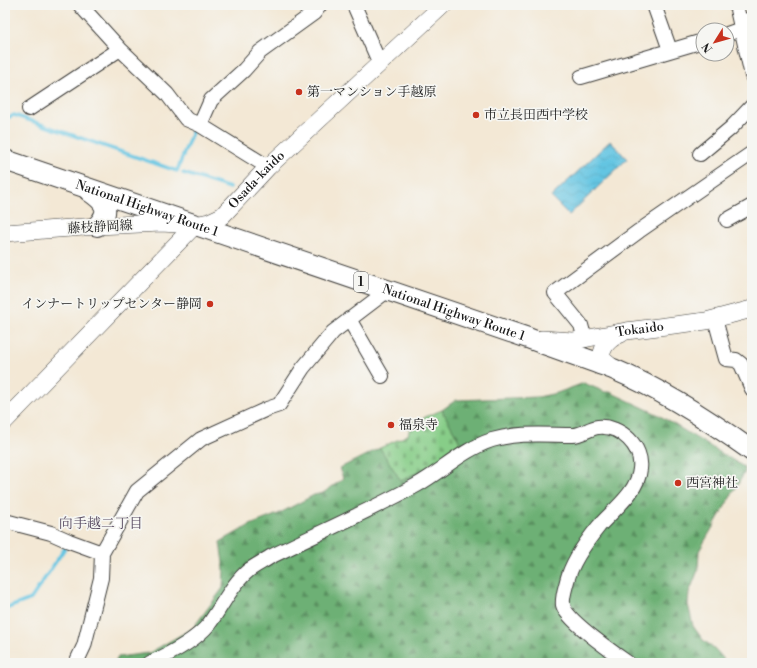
<svg xmlns="http://www.w3.org/2000/svg" width="757" height="668" font-family="'Libre Bodoni','Noto Serif JP',serif">
  <style>
    .forest { fill: url(#forest-firs); stroke: #446648 }
    .cemetery { fill: url(#cemetery-stones); stroke: #527452 }
    .water { fill: url(#water-waves); stroke: #40707f }
    .lines { fill: none; stroke-linecap: round; stroke-linejoin: round }
    .stream { stroke: #64c5e2; stroke-width: 3.5 }
    .minor-casing { stroke: #3c3b38; stroke-width: 16 }
    .major-casing { stroke: #3c3b38; stroke-width: 18 }
    .highway-casing { stroke: #3c3b38; stroke-width: 22 }
    .minor { stroke: #fff; stroke-width: 14 }
    .major { stroke: #fff; stroke-width: 17 }
    .highway { stroke: #fff; stroke-width: 20 }
    .poi-dot { fill: #c8321e; stroke: #f6f6f2; stroke-width: 1.5 }
    .labels { text-anchor: middle; dominant-baseline: central; stroke-width: 3.5; stroke-linejoin: round; paint-order: stroke }
    .shield { fill: #f6f6f2; stroke: #5d5d5c; stroke-width: 1 }
    .shield-label { font-size: 12px; font-weight: bold; fill: #1c1c1c }
    .poi-label { font-size: 13px; fill: #1c1c1c; stroke: #f6f6f2; text-anchor: start }
    .street-label { font-size: 13px; fill: #1c1c1c; stroke: #f6f6f2 }
    .neighbourhood-label { font-size: 14px; fill: #5a4d64; stroke: #f6f6f2 }
  </style>
  <defs>
    <pattern id="forest-firs" width="22" height="20" patternUnits="userSpaceOnUse"><rect width="22" height="20" fill="#6db074"/><path d="M5 1l3.5 6h-7zM16 11l3.5 6h-7z" fill="#598e5e"/></pattern>
    <pattern id="cemetery-stones" width="16" height="16" patternUnits="userSpaceOnUse"><rect width="16" height="16" fill="#87cd88"/><path d="M2 7V4a2 2 0 0 1 4 0v3zM10 15v-3a2 2 0 0 1 4 0v3z" fill="#74af75"/></pattern>
    <pattern id="water-waves" width="16" height="10" patternUnits="userSpaceOnUse"><rect width="16" height="10" fill="#64c5e2"/><path d="M0 5q4-4 8 0t8 0" fill="none" stroke="#56a9c1"/></pattern>
  </defs>
  <rect width="100%" height="100%" fill="#f6f6f2"/>
  <filter id="ink" filterUnits="userSpaceOnUse"><feTurbulence type="fractalNoise" baseFrequency=".025" numOctaves="2"/><feDisplacementMap in="SourceGraphic" scale="8" xChannelSelector="R" yChannelSelector="G"/><feConvolveMatrix kernelMatrix="1 2 1 2 8 2 1 2 1" color-interpolation-filters="sRGB"/></filter>
  <filter id="wash" filterUnits="userSpaceOnUse"><feTurbulence type="fractalNoise" baseFrequency=".012" numOctaves="4" result="noise"/><feDisplacementMap in="SourceGraphic" scale="16" xChannelSelector="R" yChannelSelector="G"/><feGaussianBlur stdDeviation="0.9" result="paint"/><feColorMatrix in="noise" values="0 0 0 0 0 0 0 0 0 0 0 0 0 0 0 0 0 1.4 0 .05"/><feComposite in="paint" operator="in"/></filter>
  <g filter="url(#wash)">
    <rect width="100%" height="100%" fill="#f3e8d5"/>
    <path class="forest" d="M584,383L605,392H610L657,414L744,467L745,472L699,551L698,570L689,593L688,604L693,626L703,640L714,648L723,658L724,663H115L118,657L149,653L193,628L223,588L224,570L220,542L250,525L278,514L314,495L323,493L343,479L340,468L380,448L401,481L463,448L442,410L456,400L538,397L557,393Z"/>
    <path class="cemetery" d="M442,410L463,448L401,481L380,448L408,435L411,423Z"/>
    <path class="water" d="M610,141L627,159L569,215L551,197Z"/>
    <g class="lines">
      <path class="stream" d="M5,119L14,115L177,171L194,127
        M183,173L230,188
        M5,609L31,599L67,545"/>
    </g>
  </g>
  <g filter="url(#ink)">
    <g class="lines">
      <g class="minor-casing">
        <path id="minor" d="M80,5L120,49L167,94L186,119L200,125L268,167
          M354,5L380,64
          M654,5L670,50
          M736,5L752,76
          M740,22L752,19
          M727,34L741,29
          M581,77L703,41
          M29,109L120,49
          M200,125L211,100L244,70L260,52L314,13L320,5
          M700,154L731,128L752,106
          M727,220L752,206
          M349,319L382,376
          M715,319L726,359L736,360L741,364L752,389
          M585,340L581,325L555,293L639,231L752,153
          M5,521L51,533L69,541L102,553
          M76,663L84,646L101,578L102,553L137,491L201,439L267,409L279,405L303,368L333,332L387,291
          M150,663C170,654 195,641 209,624C222,606 232,584 249,570C256,565 264,561 270,557C319,533 369,511 417,485C442,471 464,449 492,440C518,432 546,435 573,435C582,435 589,428 598,427C621,425 643,447 640,469C638,492 613,510 599,526C586,542 572,561 567,581C565,589 562,597 563,605C566,620 614,653 628,663"/>
      </g>
      <g class="major-casing">
        <g id="major">
          <path id="s1" d="M5,233L97,226L161,223L195,225L209,222L222,216L268,167L443,5"/>
          <path id="s2" d="M542,339L573,341L626,331L706,321L752,309"/>
          <path d="M614,369L601,358C602,346 609,339 621,334"/>
          <path d="M5,421L195,225"/>
        </g>
      </g>
      <g class="highway-casing">
        <g id="highway">
          <path id="s3" d="M5,160L528,338C556,349 585,358 613,369C663,390 709,420 752,451"/>
          <path d="M89,191C105,202 112,210 97,226"/>
        </g>
      </g>
      <use href="#minor" class="minor"/>
      <use href="#major" class="major"/>
      <use href="#highway" class="highway"/>
    </g>
  </g>
  <g class="poi-dot">
    <circle cx="299" cy="92" r="4"/>
    <circle cx="476" cy="115" r="4"/>
    <circle cx="210" cy="304" r="4"/>
    <circle cx="391" cy="425" r="4"/>
    <circle cx="678" cy="483" r="4"/>
  </g>
  <g class="labels">
    <rect class="shield" x="354" y="272" width="14" height="20" rx="3"/>
    <g class="shield-label">
      <text x="361" y="282">1</text>
    </g>
    <g class="poi-label">
      <text x="307" y="92">第一マンション手越原</text>
      <text x="484" y="115">市立長田西中学校</text>
      <text x="202" y="304" text-anchor="end">インナートリップセンター静岡</text>
      <text x="399" y="425">福泉寺</text>
      <text x="686" y="483">西宮神社</text>
    </g>
    <g class="street-label">
      <text stroke="none"><textPath href="#s1" startOffset="269">Osada-kaido</textPath></text>
      <text stroke="none"><textPath href="#s3" startOffset="150">National Highway Route 1</textPath></text>
      <text transform="translate(100 227) rotate(-3)">藤枝静岡線</text>
      <text stroke="none"><textPath href="#s3" startOffset="474">National Highway Route 1</textPath></text>
      <text stroke="none"><textPath href="#s2" startOffset="99">Tokaido</textPath></text>
    </g>
    <g class="neighbourhood-label">
      <text x="101" y="524">向手越二丁目</text>
    </g>
  </g>
  <rect width="757" height="668" fill="none" stroke="#f6f6f2" stroke-width="20"/>
  <g transform="translate(715 42) rotate(233)"><circle r="19" fill="#f6f6f2" stroke="#9f9f9c"/>
  <path d="M0-3L7 15L0 10L-7 15Z" fill="#c8321e"/>
  <text y="-6" font-size="11" font-weight="bold" text-anchor="middle" fill="#1c1c1c">N</text>
  </g>
</svg>
